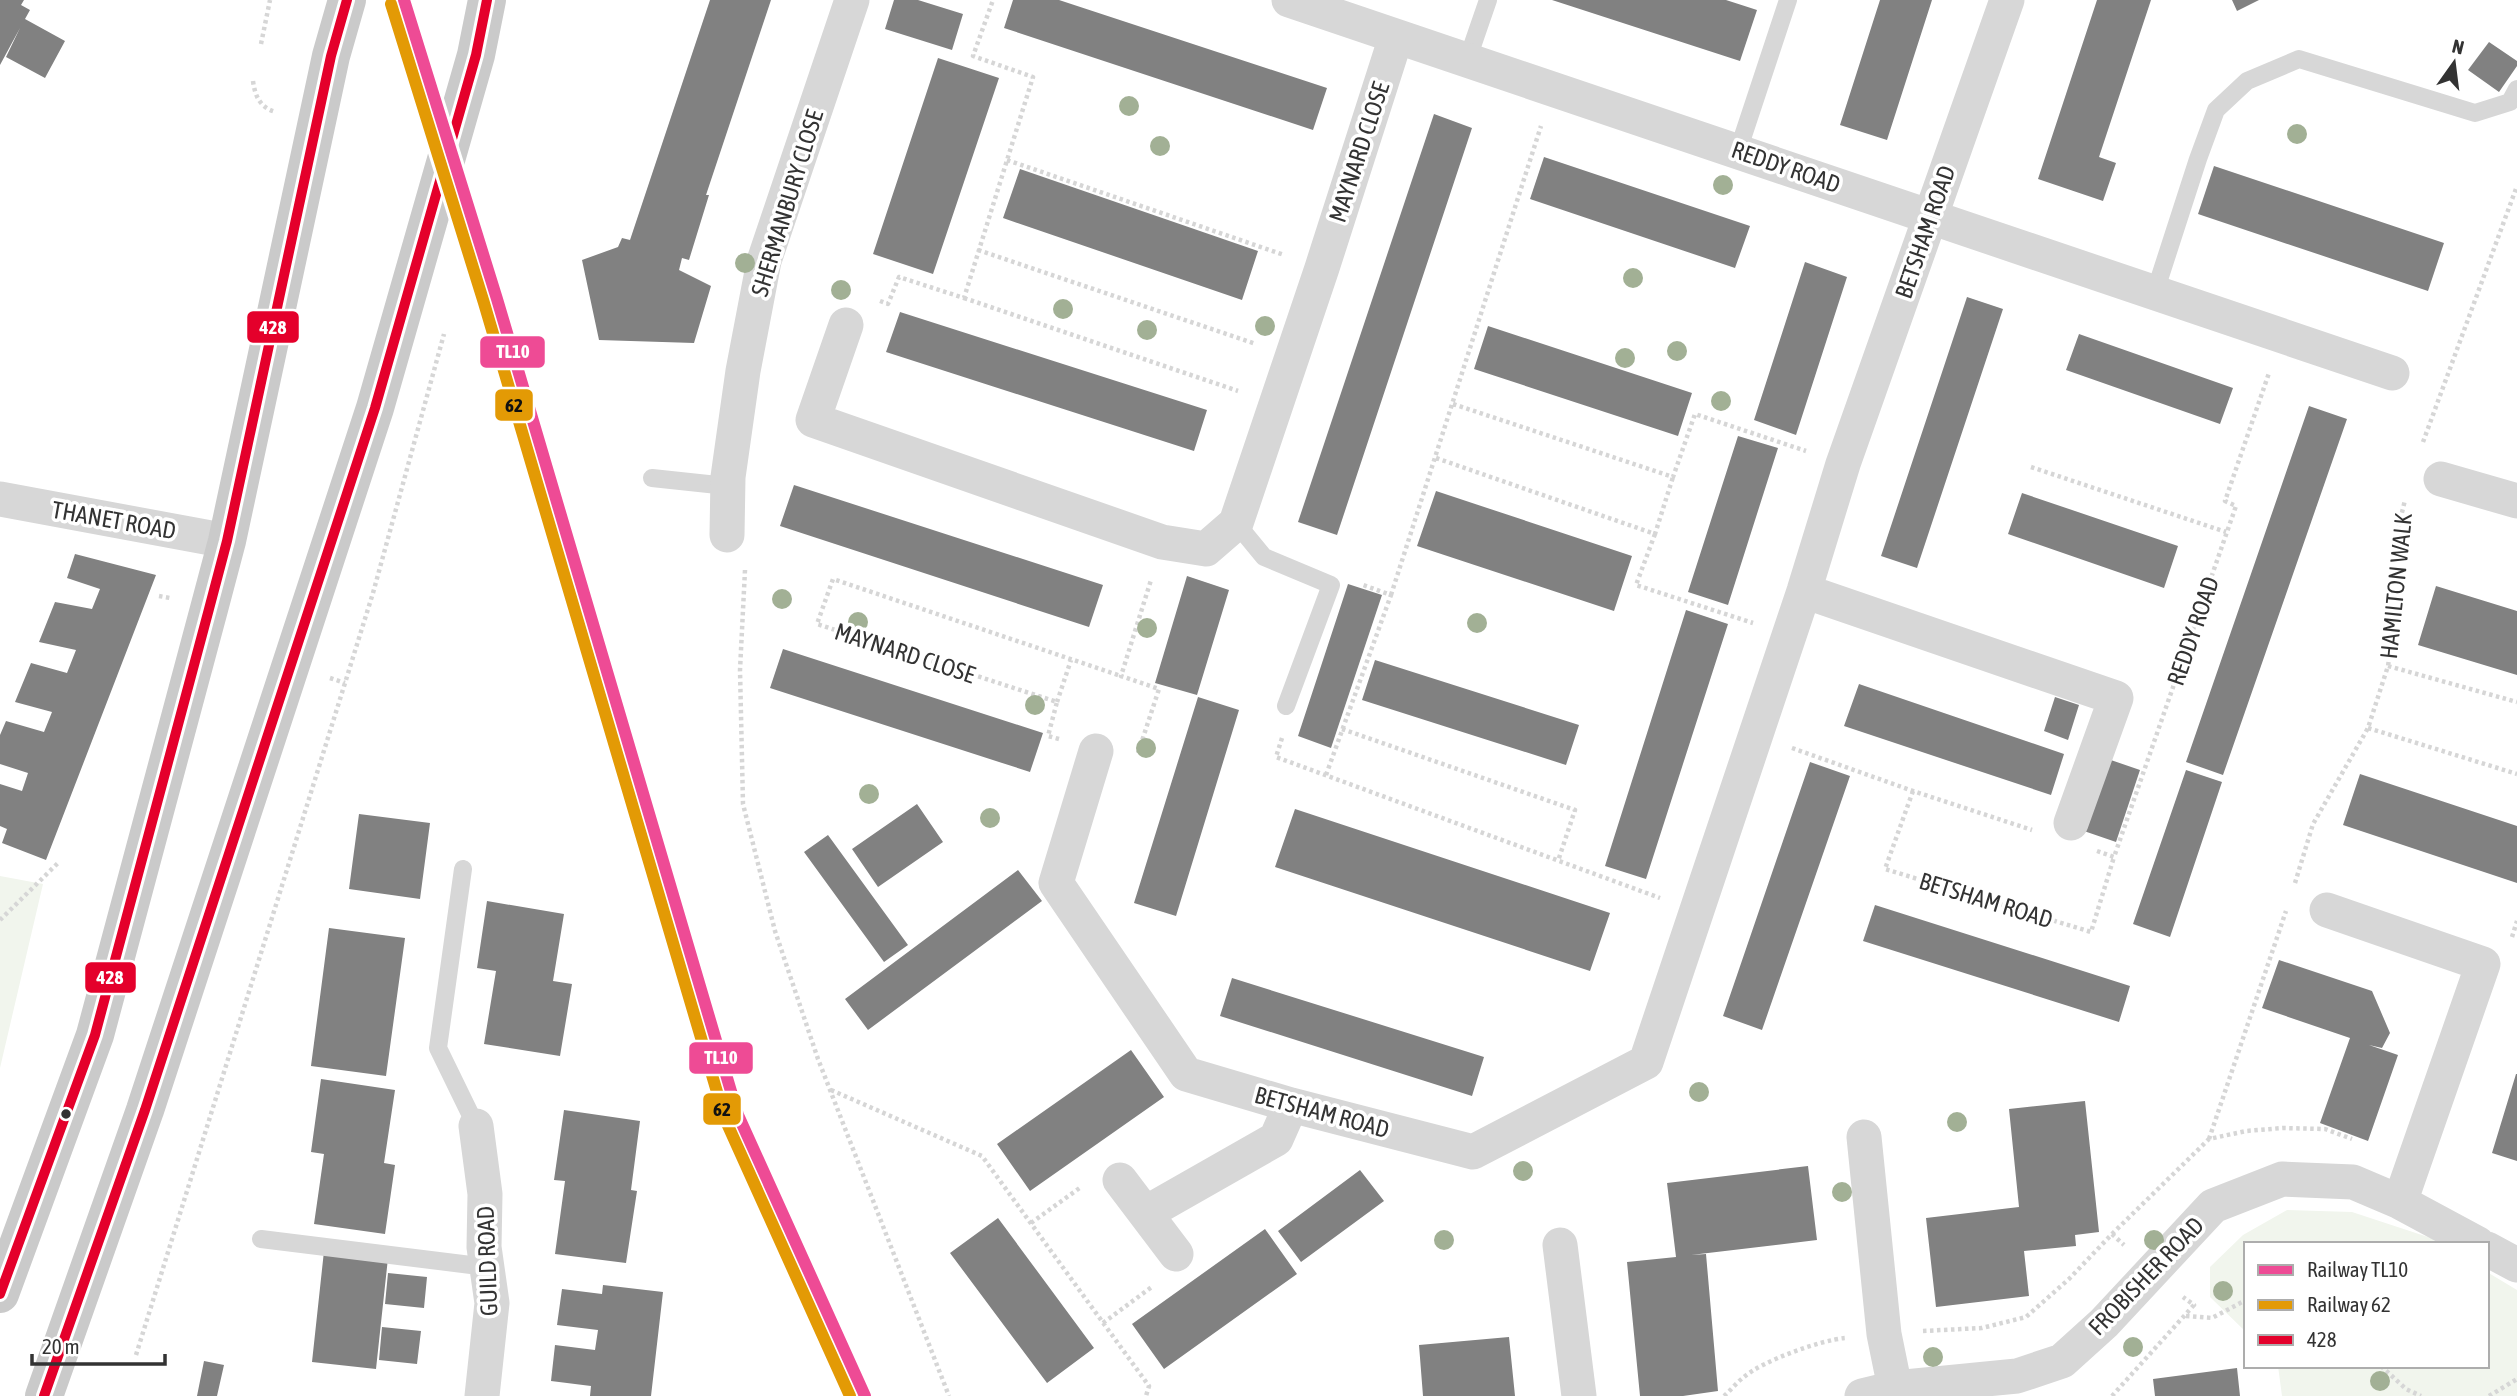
<svg xmlns="http://www.w3.org/2000/svg" width="2517" height="1396" font-family="'Asap Condensed',sans-serif">
  <style>
    .green { fill: #f1f5ed }
    .building { fill: #818181 }
    .lines { fill: none; stroke-linecap: round; stroke-linejoin: round }
    .path { stroke: #d6d6d6; stroke-width: 4.5; stroke-dasharray: 3.5 3.5; stroke-linecap: butt }
    .service { stroke: #d7d7d7; stroke-width: 18 }
    .minor { stroke: #d7d7d7; stroke-width: 35 }
    .primary { stroke: #cacaca; stroke-width: 38 }
    .bus-1-casing { stroke: #fff; stroke-width: 16 }
    .bus-1 { stroke: #e4002b; stroke-width: 10 }
    .rail-1-casing { stroke: #fff; stroke-width: 18 }
    .rail-2-casing { stroke: #fff; stroke-width: 18 }
    .rail-1 { stroke: #ee4b95; stroke-width: 12 }
    .rail-2 { stroke: #e39a05; stroke-width: 12 }
    .tree { fill: #a2b095 }
    .bus-dot { fill: #333; stroke: #fff; stroke-width: 2.5 }
    .labels { text-anchor: middle; dominant-baseline: central; stroke-width: 7; stroke-linejoin: round; paint-order: stroke }
    .street-label { font-size: 24px; fill: #333; stroke: #fff }
    .line-badge { stroke: #fff; stroke-width: 2.5 }
    .badge-label { font-size: 19px; text-anchor: middle; font-weight: bold; fill: #fff }
    .pale-badge-label { font-size: 19px; text-anchor: middle; font-weight: bold; fill: #111 }
  </style>
  <rect width="100%" height="100%" fill="#fff"/>
  <path class="green" d="M0,876L43,884L0,1068Z
    M2287,1210L2352,1212L2431,1238L2441,1244H2246V1332L2210,1297V1267L2243,1235Z
    M2487,1272L2517,1290V1396H2282L2278,1366H2487Z"/>
  <path class="building" d="M0,0H24L21,5L30,10L25,19L65,41L45,78L6,57L20,28L0,65Z
    M710,0H771L706,195H709L689,260L682,258L679,270L711,286L694,343L599,340L582,260L618,247L622,238L630,240Z
    M894,0H918L963,14L952,50L885,29Z
    M1013,0H1059L1327,88L1313,130L1004,28Z
    M1552,0H1726L1757,10L1740,61Z
    M1880,0H1932L1887,140L1840,125Z
    M2097,0H2151L2099,157L2116,163L2103,201L2038,179Z
    M2232,0H2259L2237,11Z
    M2489,42L2517,61V66L2499,92L2468,70Z
    M938,58L999,78L933,274L873,254Z
    M1434,114L1472,128L1337,535L1298,522Z
    M1544,157L1750,226L1735,268L1530,199Z
    M2214,166L2444,243L2428,291L2198,214Z
    M1020,169L1258,251L1242,300L1003,218Z
    M1805,262L1847,277L1796,435L1754,420Z
    M1967,297L2003,309L1917,568L1881,556Z
    M900,312L1207,410L1194,451L886,352Z
    M1488,326L1692,393L1678,436L1474,369Z
    M2079,334L2233,388L2220,424L2066,370Z
    M2309,406L2347,419L2223,775L2186,762Z
    M1738,436L1778,448L1728,605L1688,592Z
    M794,485L1103,585L1089,627L780,526Z
    M1436,491L1632,556L1614,611L1417,546Z
    M2022,493L2178,546L2164,588L2008,534Z
    M75,554L156,575L46,860L2,843L7,829L0,826V784L22,791L28,773L0,764V735L6,721L44,732L52,712L15,702L31,663L67,673L76,650L39,642L55,602L92,609L100,589L67,578Z
    M1187,576L1229,590L1197,695L1155,683Z
    M1348,584L1382,595L1331,748L1298,736Z
    M2436,586L2517,611V675L2418,645Z
    M1686,610L1728,624L1646,879L1605,866Z
    M783,649L1043,733L1030,772L770,688Z
    M1375,660L1579,725L1566,765L1362,700Z
    M1859,684L2064,754L2051,795L1844,726Z
    M1198,697L1239,710L1176,916L1134,903Z
    M2055,697L2079,705L2068,740L2044,731Z
    M2105,758L2140,770L2116,842L2081,830Z
    M1810,762L1850,776L1762,1030L1723,1016Z
    M2186,770L2222,782L2170,937L2133,924Z
    M2360,774L2517,826V883L2343,825Z
    M917,804L943,842L878,887L852,849Z
    M1295,809L1610,913L1590,971L1275,867Z
    M359,814L430,823L420,899L349,889Z
    M828,835L908,945L884,962L804,852Z
    M1018,870L1042,901L868,1030L845,999Z
    M487,901L564,914L553,981L572,984L560,1056L484,1044L496,971L477,968Z
    M1875,905L2130,986L2119,1022L1863,941Z
    M329,928L405,938L386,1076L311,1066Z
    M2279,960L2372,991L2390,1033L2382,1048L2369,1045L2398,1055L2368,1141L2320,1123L2350,1038L2262,1008Z
    M1232,978L1484,1057L1472,1096L1220,1016Z
    M1131,1050L1164,1097L1030,1191L997,1144Z
    M2516,1074H2517V1161L2492,1153Z
    M321,1079L395,1090L384,1163L395,1165L385,1234L314,1224L324,1154L311,1152Z
    M2085,1101L2099,1232L2075,1235L2076,1246L2024,1251L2029,1296L1936,1307L1926,1218L2019,1207L2009,1109Z
    M564,1110L640,1121L631,1190L637,1191L626,1263L555,1254L565,1181L554,1180Z
    M1808,1166L1817,1240L1691,1255L1706,1254L1718,1391L1683,1396H1640L1627,1262L1676,1257L1667,1183Z
    M1360,1170L1384,1201L1301,1262L1278,1231Z
    M998,1218L1094,1348L1047,1383L950,1253Z
    M1265,1229L1297,1274L1164,1369L1132,1324Z
    M324,1251L388,1258L376,1369L312,1362Z
    M388,1273L427,1277L424,1308L385,1304Z
    M603,1285L663,1292L651,1396H590L591,1386L551,1381L555,1345L595,1350L598,1330L557,1325L562,1289L602,1294Z
    M382,1327L421,1331L417,1364L379,1360Z
    M1509,1337L1515,1396H1423L1419,1345Z
    M204,1361L224,1365L217,1396H197Z
    M2237,1368L2240,1396H2155L2153,1379Z"/>
  <g class="lines">
    <path class="path" d="M261,44L270,0
      M253,81C255,96 260,108 276,112
      M1007,160L1284,255
      M978,250L1256,344
      M964,298L1238,391
      M880,301L888,304L899,277L964,298L1033,77L973,56L993,0
      M1453,404L1673,477L1695,414L1806,451
      M2423,442L2517,186
      M1436,458L1655,534L1673,477
      M2031,467L2226,532
      M1655,534L1636,585L1753,623
      M745,570L740,670L743,804L775,931L818,1059L949,1396
      M1391,595L1541,126
      M159,596L170,598
      M2388,666L2517,702
      M330,678L345,683
      M1057,702L1071,660
      M2368,728L2517,774
      M1342,729L1575,810L1558,861
      M1282,738L1276,757L1660,898
      M1059,739L1048,736L1057,702L817,624L833,579L1121,676
      M1792,748L1913,791L2032,830
      M1138,753L1159,689L1121,676L1151,580
      M1326,775L1391,595L1363,585
      M1913,791L1885,869L2091,932L2114,857
      M2097,851L2114,857L2236,506L2225,501L2269,373
      M2295,883L2313,824L2368,728L2388,666L2393,632L2391,587L2398,529L2405,500
      M0,920L59,862
      M2512,937L2517,921
      M831,1090L982,1156L1149,1386L1146,1396
      M2209,1139L2286,911
      M1031,1223L1081,1187
      M2112,1234L2124,1245
      M2186,1316L2212,1318L2246,1300
      M1103,1323L1153,1286
      M1923,1331L1982,1328L2026,1317L2069,1279L2112,1234L2209,1139L2246,1131L2283,1128L2325,1129L2352,1139
      M136,1355L373,593L444,334
      M2381,1366L2406,1389L2421,1396
      M1724,1396C1731,1390 1737,1382 1744,1377C1762,1361 1821,1340 1845,1338
      M2112,1396L2194,1305L2183,1297
      M2489,1396L2517,1379"/>
    <path class="service" d="M1467,61L1488,0
      M1738,151L1788,0
      M2155,292L2198,159L2216,110L2247,81L2299,59L2475,113L2510,102L2517,89
      M652,478L727,486
      M1236,523L1264,557L1331,585L1286,706
      M463,869L438,1048L476,1126
      M261,1239L487,1267"/>
    <path class="minor" d="M1289,0L2392,373
      M846,325L813,420L1162,542L1206,549L1236,523L1322,268L1396,37
      M2441,479L2517,501
      M0,499L227,541
      M727,535L728,477L743,371L764,261L852,0
      M1804,591L2116,698L2071,823
      M1096,751L1056,883L1186,1074L1291,1105L1473,1152L1646,1062L1804,591L1843,464L2007,0
      M2327,910L2483,964L2400,1202
      M476,1126L485,1194L484,1247L492,1303L482,1396
      M1864,1137L1884,1334L1895,1388
      M1120,1180L1176,1254
      M1146,1213L1276,1139L1291,1105
      M1560,1245L1579,1396
      M2487,1249L2517,1265
      M1862,1396L1895,1388L2017,1376L2062,1361L2104,1323L2213,1206L2282,1179L2353,1182L2400,1202L2478,1244"/>
    <path class="primary" d="M0,1294L95,1035L209,609L227,541L331,56L347,0
      M44,1396L145,1110L375,408L476,55L487,0"/>
    <g class="bus-1-casing">
      <path id="bus-1" d="M0,1294L95,1035L209,609L227,541L331,56L347,0
        M44,1396L145,1110L375,408L476,55L487,0"/>
    </g>
    <use href="#bus-1" class="bus-1"/>
    <g class="rail-1-casing">
      <path id="rail-1" d="M404,0L497,299L738,1115L865,1396"/>
    </g>
    <g class="rail-2-casing">
      <path id="rail-2" d="M391,4L484,303L725,1119L850,1396"/>
    </g>
    <use href="#rail-1" class="rail-1"/>
    <use href="#rail-2" class="rail-2"/>
  </g>
  <g class="tree">
    <circle cx="1129" cy="106" r="10"/>
    <circle cx="2297" cy="134" r="10"/>
    <circle cx="1160" cy="146" r="10"/>
    <circle cx="1723" cy="185" r="10"/>
    <circle cx="745" cy="263" r="10"/>
    <circle cx="1633" cy="278" r="10"/>
    <circle cx="841" cy="290" r="10"/>
    <circle cx="1063" cy="309" r="10"/>
    <circle cx="1265" cy="326" r="10"/>
    <circle cx="1147" cy="330" r="10"/>
    <circle cx="1677" cy="351" r="10"/>
    <circle cx="1625" cy="358" r="10"/>
    <circle cx="1721" cy="401" r="10"/>
    <circle cx="782" cy="599" r="10"/>
    <circle cx="858" cy="622" r="10"/>
    <circle cx="1477" cy="623" r="10"/>
    <circle cx="1147" cy="628" r="10"/>
    <circle cx="1035" cy="705" r="10"/>
    <circle cx="1146" cy="748" r="10"/>
    <circle cx="869" cy="794" r="10"/>
    <circle cx="990" cy="818" r="10"/>
    <circle cx="1699" cy="1092" r="10"/>
    <circle cx="1957" cy="1122" r="10"/>
    <circle cx="1523" cy="1171" r="10"/>
    <circle cx="1842" cy="1192" r="10"/>
    <circle cx="1444" cy="1240" r="10"/>
    <circle cx="2154" cy="1240" r="10"/>
    <circle cx="2223" cy="1291" r="10"/>
    <circle cx="2133" cy="1347" r="10"/>
    <circle cx="1933" cy="1357" r="10"/>
    <circle cx="2380" cy="1381" r="10"/>
  </g>
  <circle class="bus-dot" cx="66" cy="1114" r="6"/>
  <g class="labels">
    <g class="street-label">
      <text transform="translate(1359 152) rotate(-72)">MAYNARD CLOSE</text>
      <text transform="translate(1786 167) rotate(19)">REDDY ROAD</text>
      <text transform="translate(787 203) rotate(-73)">SHERMANBURY CLOSE</text>
      <text transform="translate(1925 232) rotate(-71)">BETSHAM ROAD</text>
      <text transform="translate(114 520) rotate(10)">THANET ROAD</text>
      <text transform="translate(2396 586) rotate(-84)">HAMILTON WALK</text>
      <text transform="translate(2193 631) rotate(-71)">REDDY ROAD</text>
      <text transform="translate(905 653) rotate(18)">MAYNARD CLOSE</text>
      <text transform="translate(1986 900) rotate(17)">BETSHAM ROAD</text>
      <text transform="translate(1322 1112) rotate(15)">BETSHAM ROAD</text>
      <text transform="translate(487 1261) rotate(-92)">GUILD ROAD</text>
      <text transform="translate(2146 1276) rotate(-46)">FROBISHER ROAD</text>
    </g>
  </g>
  <g class="line-badge">
    <rect x="246" y="310" width="54" height="34" rx="7" fill="#e4002b"/>
    <rect x="479" y="335" width="67" height="34" rx="7" fill="#ee4b95"/>
    <rect x="494" y="388" width="40" height="34" rx="7" fill="#e39a05"/>
    <rect x="84" y="961" width="53" height="33" rx="7" fill="#e4002b"/>
    <rect x="688" y="1041" width="66" height="34" rx="7" fill="#ee4b95"/>
    <rect x="702" y="1092" width="40" height="34" rx="7" fill="#e39a05"/>
  </g>
  <g class="badge-label">
    <text x="273" y="334">428</text>
    <text x="513" y="358">TL10</text>
    <text x="110" y="984">428</text>
    <text x="721" y="1064">TL10</text>
  </g>
  <g class="pale-badge-label">
    <text x="514" y="412">62</text>
    <text x="722" y="1116">62</text>
  </g>
  <rect x="2244" y="1242" width="245" height="126" fill="#ffffff" stroke="#adadad" stroke-width="2"/>
  <rect x="2258" y="1265" width="35" height="10" fill="#ee4b95" stroke="#adadad" stroke-width="2"/>
  <text x="2307" y="1277" font-size="21" fill="#333333">Railway TL10</text>
  <rect x="2258" y="1300" width="35" height="10" fill="#e39a05" stroke="#adadad" stroke-width="2"/>
  <text x="2307" y="1312" font-size="21" fill="#333333">Railway 62</text>
  <rect x="2258" y="1335" width="35" height="10" fill="#e4002b" stroke="#adadad" stroke-width="2"/>
  <text x="2307" y="1347" font-size="21" fill="#333333">428</text>
  <g transform="translate(2454 63) rotate(14)" stroke="#ffffff" stroke-width="5" paint-order="stroke">
  <path d="M0-5L12 26L0 18L-12 26Z" fill="#333333"/>
  <text y="-10" font-size="19" font-weight="bold" text-anchor="middle" fill="#333333">N</text>
  </g>
  <path d="M32 1354v10h133v-10" fill="none" stroke="#333333" stroke-width="3.5"/>
  <text x="42" y="1354" font-size="21" fill="#333333" stroke="#ffffff" stroke-width="5" paint-order="stroke">20 m</text>
</svg>
